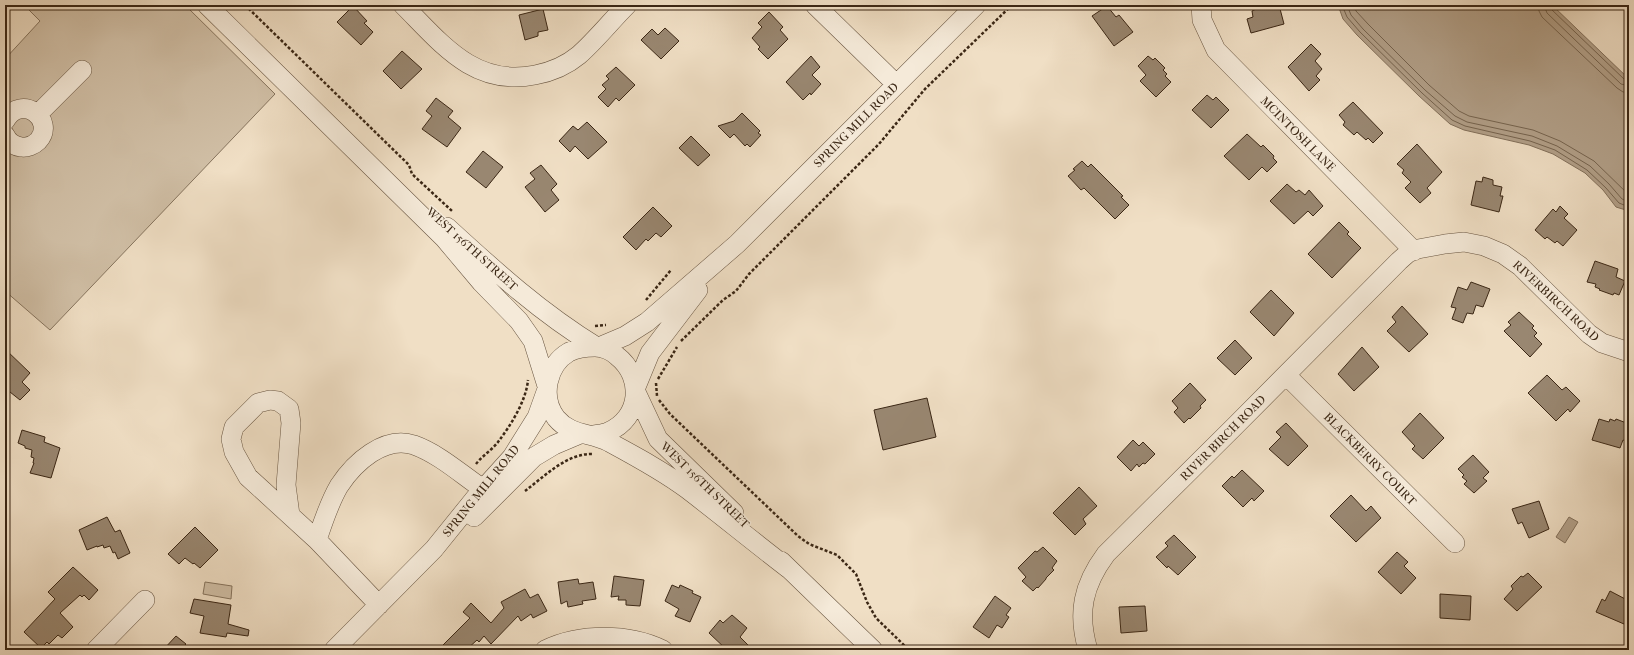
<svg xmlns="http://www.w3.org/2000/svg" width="1634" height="655" font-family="'IM FELL French Canon',serif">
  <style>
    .green { fill: #d1c0a7; stroke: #86745e }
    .water { fill: #b2a089; stroke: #82705b }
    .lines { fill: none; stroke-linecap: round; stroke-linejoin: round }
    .shore { stroke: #76644f; stroke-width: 1 }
    .building { fill: #998771; stroke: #3b2715 }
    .minor-casing { stroke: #685541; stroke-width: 20 }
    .path { stroke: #3b2715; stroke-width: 2.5; stroke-dasharray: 3 2; stroke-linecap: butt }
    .minor { stroke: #f5ead9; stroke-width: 19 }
    .labels { text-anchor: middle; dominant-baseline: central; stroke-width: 3; stroke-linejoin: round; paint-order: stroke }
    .street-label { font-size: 12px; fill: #3b2715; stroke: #f5ead9 }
  </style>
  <rect width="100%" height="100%" fill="#f0dfc5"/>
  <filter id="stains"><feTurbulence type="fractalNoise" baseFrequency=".005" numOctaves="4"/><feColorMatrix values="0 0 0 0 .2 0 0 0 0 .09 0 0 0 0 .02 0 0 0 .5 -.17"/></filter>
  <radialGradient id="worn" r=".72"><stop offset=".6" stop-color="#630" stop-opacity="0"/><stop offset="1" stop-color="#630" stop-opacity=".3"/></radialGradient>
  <path class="green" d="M24,5H185L275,94L50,330L5,291V59L40,21Z
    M205,582L232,586L231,599L203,594Z"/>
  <path class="water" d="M1338,5H1552L1629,79V211L1616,207L1603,190L1585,173L1553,154L1529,145L1464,130L1450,124L1419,96L1357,35L1343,19Z
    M1569,517L1578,522L1565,543L1556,537Z"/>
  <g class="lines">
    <path class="shore" d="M1342,5L1347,17L1360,32L1422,93L1452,120L1465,126L1530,141L1555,150L1587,170L1606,188L1619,203L1629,207
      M1347,5L1351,15L1363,29L1425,90L1455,116L1467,122L1532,136L1557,146L1590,166L1609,184L1622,199L1629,202
      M1354,5L1356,11L1368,24L1429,85L1459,111L1469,116L1533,130L1560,141L1594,161L1629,195
      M1538,5L1539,11L1542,17L1617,88L1623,92H1629
      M1544,5L1547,13L1621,84L1629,86
      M1549,5L1551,9L1625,80L1629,81"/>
  </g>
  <path class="building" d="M1255,5H1279L1284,24L1251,33L1247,19L1253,17L1252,11L1256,9Z
    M353,6L367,21L364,23L373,32L361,45L337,22Z
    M1107,6L1116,17L1119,15L1133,32L1114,46L1092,16Z
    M543,9L548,30L538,32V36L525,40L519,15Z
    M769,12L783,27L780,30L788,39L768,59L758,49L760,47L752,38L762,27L758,23Z
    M665,28L679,41L661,59L641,40L652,29L658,35Z
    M1311,44L1321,54L1315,61L1322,69L1316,76L1320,80L1309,91L1288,67Z
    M402,51L422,69L401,89L383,71Z
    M811,56L820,67L812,75L821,84L811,95L810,93L803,100L786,82Z
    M1148,56L1153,60L1155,58L1165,68L1163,70L1167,74L1165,76L1171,82L1156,97L1140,81L1146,75L1138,66Z
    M616,67L635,85L619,101L616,98L608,107L598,97L606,89L602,85L609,79L606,76Z
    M1207,95L1213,100L1216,97L1229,110L1211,128L1192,110Z
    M436,98L453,111L448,117L461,128L447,147L422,129L432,116L426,111Z
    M1353,102L1383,133L1373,143L1368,138L1366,140L1357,132L1354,135L1343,125L1345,122L1339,115Z
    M742,113L760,131L758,133L761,135L750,147L747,144L745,146L734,134L730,138L718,126L734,121Z
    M587,122L607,142L588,159L575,146L570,152L559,141L573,126L578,130Z
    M1247,134L1261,147L1263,145L1274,156L1273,158L1277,162L1267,172L1262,167L1249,180L1224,156Z
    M691,136L710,155L698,166L679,148Z
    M1417,144L1442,172L1427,188L1431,193L1420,203L1405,188L1411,182L1402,173L1404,170L1397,164Z
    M483,151L503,167L486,188L466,172Z
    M1082,161L1088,167L1091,164L1123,196L1121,197L1129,205L1115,219L1084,188L1081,190L1068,176L1075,170L1073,169Z
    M541,165L557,184L551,190L559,200L545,212L525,187L535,179L530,173Z
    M1483,177L1493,180V185L1502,187L1500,196H1503L1499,212L1471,205L1476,181L1482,182Z
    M1287,184L1296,192L1299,190L1305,195L1309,190L1323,206L1313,216L1308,211L1294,224L1270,201Z
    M1560,206L1568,214L1564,218L1577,230L1563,246L1557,241L1555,243L1547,237L1545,239L1535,230L1553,209L1556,212Z
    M653,207L672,226L661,237L656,233L648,241L646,239L636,250L623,237Z
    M1339,222L1349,232L1347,234L1361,248L1332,278L1308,254Z
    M1595,261L1618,269L1616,277L1625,281L1619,295L1614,293L1613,295L1599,290L1600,289L1595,287L1596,284L1587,282Z
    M1471,282L1490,289L1483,307L1476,305L1473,314L1467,313L1463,323L1452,319L1456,308L1451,307L1458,287L1467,290Z
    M1271,290L1294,313L1274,336L1250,312Z
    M1402,306L1428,334L1409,352L1387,331L1396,322L1392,317Z
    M1519,312L1534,326L1532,328L1537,333L1534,336L1542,344L1530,357L1504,331L1511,325L1508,322Z
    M1235,340L1252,358L1235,375L1217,358Z
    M1362,347L1379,367L1354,391L1338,374Z
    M5,349L30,373L22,382L30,390L20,400L5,388Z
    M1547,375L1562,390L1566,387L1580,401L1570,412L1568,409L1556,421L1528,393Z
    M1190,383L1206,400L1200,406L1201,408L1190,419L1189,418L1184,423L1174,412L1178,408L1172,401Z
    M927,398L936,437L883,450L874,410Z
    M1420,413L1444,438L1423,459L1412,449L1415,446L1402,432Z
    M1599,419L1609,422L1610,419L1615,421L1616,419L1629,424V433L1626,441L1623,440L1620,448L1592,440Z
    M1286,423L1308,446L1288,466L1269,449L1281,437L1276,432Z
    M22,430L45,437L44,442L60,448L51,478L30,473L34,463H33L34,458L31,457L32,450L25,448V446L18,443Z
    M1133,440L1139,446L1143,442L1155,454L1145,464L1143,463L1139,467L1137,464L1131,471L1117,457Z
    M1473,455L1489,472L1483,478L1487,481L1474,493L1464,484L1467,481L1462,477L1464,475L1458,469Z
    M1242,470L1264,491L1254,501L1252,498L1243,507L1222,486L1232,476L1234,478Z
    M1079,487L1097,506L1083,519L1086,524L1075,535L1053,513Z
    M1351,495L1366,511L1371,506L1381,518L1356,542L1330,516Z
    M1539,501L1549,529L1529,538L1522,522L1518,524L1512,509Z
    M107,517L115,532L120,530L130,553L118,559L115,552L113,553L110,546L104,548L103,545L97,547V546L87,550L79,530Z
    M195,527L218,550L200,568L194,563L193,564L185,558L179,564L168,554Z
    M1174,535L1196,557L1178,575L1168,566L1167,568L1156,557L1168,546L1165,543Z
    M1043,547L1057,561L1052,568L1054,570L1046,578V579L1038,588L1037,587L1033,591L1022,581L1026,577L1018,568L1035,551L1037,552Z
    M1397,552L1408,562L1404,566L1416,578L1401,594L1378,572Z
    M73,567L98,590L89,600L84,595L82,597L80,595L60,613L73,627L62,638L58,635L49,644L47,642L41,648L24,632L55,599L48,592Z
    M1528,573L1542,587L1517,611L1504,599L1513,589L1511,586L1521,576L1523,577Z
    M614,576L644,580L640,606L626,605V600H618L619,596L611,597Z
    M578,579L579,584L593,582L596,599L582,601L583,604L568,607L567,601L561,604L558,582Z
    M672,585L679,588L680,585L693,591L692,593L701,597L690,622L675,616L679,609L665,601Z
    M525,589L530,598L538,594L547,611L533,618L531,614L521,621L518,616L491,644L484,636L479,642L477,640L466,650H438L470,618L463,612L471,603L491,623L504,608L501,602Z
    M1610,591L1629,601V614L1624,624L1596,612L1602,599L1605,601Z
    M1440,594L1471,596L1470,620L1440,618Z
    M995,596L1011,608L1006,615L1009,617L1002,628L997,625L989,638L973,627Z
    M194,599L231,605L228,624L249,630L248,636L227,633L226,637L200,633L204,616L190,613Z
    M1145,606L1147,631L1121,633L1119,607Z
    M732,615L747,628L740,637L753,650H727L709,633L720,620L723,623Z
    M176,636L186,644L180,650H163Z"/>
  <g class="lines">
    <g class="minor-casing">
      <path id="minor" d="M207,5L444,238L481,282L519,321L533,341L547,386
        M403,5C442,44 474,87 535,75C551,72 567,65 579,55C596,40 611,21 627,5
        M815,5L896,84
        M1201,5L1202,20L1216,50L1414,251
        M38,114L82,70
        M5,121C21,92 57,120 38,141C34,145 27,148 21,147C14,146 8,142 5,135
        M447,227C495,271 541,313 597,347
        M599,347L625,336L647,322L737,244L976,5
        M1286,375L1455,543
        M636,387L650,353L698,290
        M635,390L658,439L734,513
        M594,435C598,434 604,434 608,432C641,418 644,377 617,356C612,351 603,347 595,347C587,347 577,348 569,352C547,365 540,397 556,418C571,436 590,432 609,442C635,456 663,471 687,489C721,515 755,543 789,569
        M290,515L286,485L291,423L289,409L278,401L270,400L258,403L234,427L231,439L234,452L248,477L317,540L379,605
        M474,517L534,457L554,445L580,434
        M317,540C323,522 329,503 339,486C354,463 384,435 414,445C439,454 461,474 483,489
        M781,561L873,650
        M96,650L145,600
        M334,650L434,549L476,497L512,457L537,417L547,389
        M545,650C579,633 629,633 663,650
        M1088,650C1077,613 1083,585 1106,554L1234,427L1399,261L1408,253L1418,249L1445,244L1464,242L1484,246L1503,254L1520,266L1589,334L1602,343L1629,352"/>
    </g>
    <path class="path" d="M245,5L409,165L412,174L452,211
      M646,300L671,270
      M595,326L606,325
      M681,341L723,300L736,291L749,274L879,144L925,89L1012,5
      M658,379L677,347
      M656,383L657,396
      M659,400L670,414L798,536L809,544L837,555L856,574L867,602L876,618L909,650
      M476,464C482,456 492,450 498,442C511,425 526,401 528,380
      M525,491C545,476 567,453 593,454"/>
    <use href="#minor" class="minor"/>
  </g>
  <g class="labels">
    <g class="street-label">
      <text transform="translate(856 125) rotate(-45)">SPRING MILL ROAD</text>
      <text transform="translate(1298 134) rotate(45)">MCINTOSH LANE</text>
      <text transform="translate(472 249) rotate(42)">WEST 156TH STREET</text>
      <text transform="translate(1556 301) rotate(43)">RIVERBIRCH ROAD</text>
      <text transform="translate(1223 438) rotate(-45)">RIVER BIRCH ROAD</text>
      <text transform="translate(1370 459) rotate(45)">BLACKBERRY COURT</text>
      <text transform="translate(705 485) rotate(44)">WEST 156TH STREET</text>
      <text transform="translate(481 491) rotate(-51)">SPRING MILL ROAD</text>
    </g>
  </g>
  <rect width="1634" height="655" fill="none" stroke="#f0dfc5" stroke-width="20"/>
  <rect x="6" y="6" width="1622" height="643" fill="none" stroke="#3b2715" stroke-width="2"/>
  <rect x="10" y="10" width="1614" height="635" fill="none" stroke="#3b2715"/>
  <rect width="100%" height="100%" filter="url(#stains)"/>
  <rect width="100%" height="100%" fill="url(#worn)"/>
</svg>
